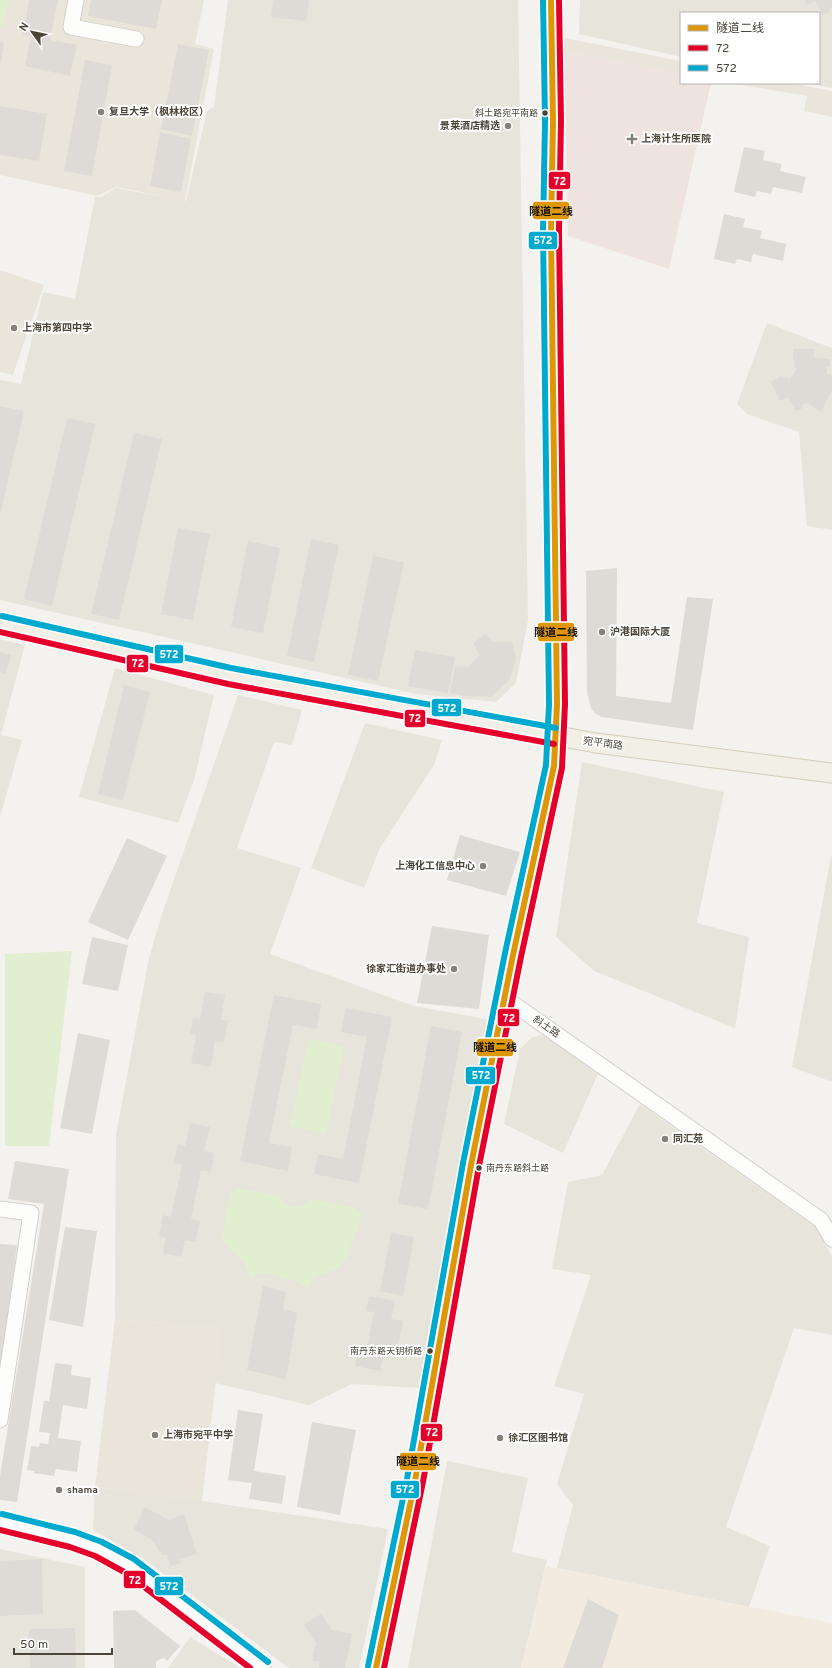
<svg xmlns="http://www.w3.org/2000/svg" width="832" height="1668" font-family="Overpass,'Noto Sans SC',sans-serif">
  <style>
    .residential { fill: #e7e4dc }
    .commercial { fill: #f3ebdf }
    .education { fill: #eae5da }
    .medical { fill: #eee3df }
    .green { fill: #e1eecf }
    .building { fill: #dedbd6 }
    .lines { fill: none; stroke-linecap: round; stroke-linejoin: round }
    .minor-casing { stroke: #d2d0cb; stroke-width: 17 }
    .major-casing { stroke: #d6cebb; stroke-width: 21 }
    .minor { stroke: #fdfdfc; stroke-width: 15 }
    .major { stroke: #f2efe6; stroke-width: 19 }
    .bus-1-casing { stroke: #fff; stroke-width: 9 }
    .bus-2-casing { stroke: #fff; stroke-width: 9 }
    .bus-3-casing { stroke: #fff; stroke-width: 9 }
    .bus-1 { stroke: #dd9709; stroke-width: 6 }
    .bus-2 { stroke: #e4002b; stroke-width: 6 }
    .bus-3 { stroke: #00a9ce; stroke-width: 6 }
    .poi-dot { fill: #868178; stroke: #fff; stroke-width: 1.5 }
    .bus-dot { fill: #4b4439; stroke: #fff; stroke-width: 1.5 }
    .labels { text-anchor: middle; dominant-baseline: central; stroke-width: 4; stroke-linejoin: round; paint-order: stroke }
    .bus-label { font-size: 9px; fill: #4b4439; stroke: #fff; text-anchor: end }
    .poi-label { font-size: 10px; font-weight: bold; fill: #4b4439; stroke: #fff; text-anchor: start }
    .street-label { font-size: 10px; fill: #4b4439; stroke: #fff }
    .line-badge { stroke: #fff; stroke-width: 1.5 }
    .badge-label { font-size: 11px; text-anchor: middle; font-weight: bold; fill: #fff }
    .pale-badge-label { font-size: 11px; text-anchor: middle; font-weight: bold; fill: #111 }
  </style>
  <rect width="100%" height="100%" fill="#f4f2ee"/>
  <path class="residential" d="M228,0H518L528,620L516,683L496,702L416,694L0,600V380L21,384L43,292L75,299L95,197H101L116,188L186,201L207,111L214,107Z
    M580,0H832V88L807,83H819V13H681V57L579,34Z
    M767,323L832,348V530L807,526L799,432L747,414L737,404Z
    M0,639L25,645L1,735L22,740L0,817Z
    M115,668L214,695L194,780L178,823L79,797Z
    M238,695L302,710L292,745L274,742L237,848L301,868L270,954L414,1006L491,1020L419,1388L352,1384L309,1405L215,1383L221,1328L115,1319L116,1135L149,958L162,914Z
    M365,723L442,740L434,765L380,848L364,888L311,868Z
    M582,762L724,792L697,923L749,937L735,1028L594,971L556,937Z
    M831,856L832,857V1082L792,1067Z
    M544,1034L598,1074L563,1153L504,1124L520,1049L531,1038Z
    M640,1104L816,1227L832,1256V1335L794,1328L726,1527L770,1546L749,1607L557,1568L573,1505L557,1484L584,1394L554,1386L591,1275L552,1269L568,1182L602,1175Z
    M447,1461L528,1478L512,1552L547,1560L521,1668H408Z
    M95,1487L202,1501L388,1529L359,1668H289L144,1559L93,1530Z
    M0,1549L85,1567V1668H0Z
    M190,1637L236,1665L239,1668H168Z"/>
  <path class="commercial" d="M546,1566L832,1623V1668H521Z"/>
  <path class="education" d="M0,0H204L195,44L214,49L185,201L116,187L98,196L0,175Z
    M565,38L681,61V74L564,51Z
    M729,83H790L832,91V117L804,111L807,96Z
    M0,270L44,285L13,375L0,372Z
    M115,1319L222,1328L202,1501L95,1487Z"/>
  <path class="medical" d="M564,51L681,74V83H711L669,269L568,236Z"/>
  <path class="green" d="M0,0H9L4,26H0Z
    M72,951L49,1146H5V954Z
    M309,1039L344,1046L326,1134L290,1126Z
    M239,1188L278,1195L285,1203L293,1207L301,1205L311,1199L354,1207L360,1212L361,1220L346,1258L338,1269L314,1277L308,1288L296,1281L265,1273L249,1278C249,1255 226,1254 223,1237C222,1229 229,1203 231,1193Z"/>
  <path class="building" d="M29,0H58L50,40L77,45L70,76L25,66L31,36L23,35Z
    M91,0H162L156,29L88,16Z
    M273,0H309L306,21L271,17Z
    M804,0H832V7L829,9L830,12L823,15L815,1L807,5Z
    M0,42L4,43L1,63H0Z
    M178,44L209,50L192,136L161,129Z
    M85,60L112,65L92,176L64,171Z
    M0,106L47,114L39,161L0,155Z
    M160,132L191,139L181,192L150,186Z
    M744,147L765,151L763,160L782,164L780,171L806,177L802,193L773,187L771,194L757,191L755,197L734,192Z
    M724,214L745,219L743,227L762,231L760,238L786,244L783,261L753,254L751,262L737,259L735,264L714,259Z
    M793,349H815L814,358L830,359V367H827V373L832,376V390L824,404L825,405L821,412L807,403L802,405L803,408L796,411L788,397L780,401L771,382L781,376L783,378L786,377L790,379L797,369L794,367L795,360L793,361Z
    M0,406L24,411L1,511H0Z
    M67,418L95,424L52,606L24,599Z
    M134,433L162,439L119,620L91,614Z
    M178,528L210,534L193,620L161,614Z
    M311,539L339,545L314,662L287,656Z
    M248,541L280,548L263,633L231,627Z
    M373,556L404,562L378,681L348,675Z
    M617,568L616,696L671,703L687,597L713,599L693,730L602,717L596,714L591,708L587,693L586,571Z
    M486,634L493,642H512L516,659L510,679L491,697L465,696L450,693L455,666L468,667L480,655L473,643Z
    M415,650L455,657L448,693L408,686Z
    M0,652L11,655L6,674L0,672Z
    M124,685L150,692L123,800L98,794Z
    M460,835L520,852L506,896L447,880Z
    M127,838L167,856L128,940L88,922Z
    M432,926L489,935L479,1009L417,1003Z
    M92,937L128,945L118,991L82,984Z
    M205,992L225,995L221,1020L228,1021L224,1042L215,1041L211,1067L191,1063L196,1036L190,1033L193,1018L200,1019Z
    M274,995L321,1004L317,1029L293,1025L269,1143L292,1147L288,1171L240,1161Z
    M346,1008L392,1017L359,1183L314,1174L318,1154L343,1159L367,1037L341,1032Z
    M431,1026L462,1032L428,1209L398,1204Z
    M78,1033L110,1040L92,1134L60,1128Z
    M190,1123L210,1127L204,1151L214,1153L211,1172L201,1170L191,1219L200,1221L195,1242L185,1240L181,1257L163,1253L166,1238L159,1236L163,1215L171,1217L182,1165L174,1163L178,1144L185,1146Z
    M15,1161L69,1169L17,1502L0,1500V1476L44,1204L8,1199Z
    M65,1227L97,1231L83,1327L49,1320Z
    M391,1233L414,1237L403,1296L380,1291Z
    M0,1244L17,1245L1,1366H0Z
    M263,1286L286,1292L283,1309L297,1313L286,1379L247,1370Z
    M369,1296L395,1301L391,1319L403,1321L396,1356L384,1353L380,1371L355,1366L358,1351L366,1353L374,1312L366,1311Z
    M55,1363L72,1365L71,1375L91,1378L87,1409L63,1405L58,1438L81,1441L77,1472L56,1469L54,1476L34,1473V1471L27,1470L31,1446L39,1447L40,1443L48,1444L50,1433L39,1432L44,1401H49Z
    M238,1410L263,1414L254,1471L286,1476L282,1504L249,1499L252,1483L228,1480Z
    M312,1422L356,1430L340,1515L297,1507Z
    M145,1507L169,1520L184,1514L197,1554L180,1559L181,1563L171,1566L167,1555H162L151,1539L134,1529Z
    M42,1559L43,1614L0,1616V1561Z
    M588,1599L619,1615L602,1668H563Z
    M135,1610L180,1646L167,1661L164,1658L156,1661V1668H114L113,1611Z
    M321,1614L332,1630L352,1634L345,1668H319L320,1662L312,1661L316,1643L304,1625Z
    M75,1628L76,1668H30L29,1629Z"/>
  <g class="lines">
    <g class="minor-casing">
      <path id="minor" d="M76,0L71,27L136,39
        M505,998L821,1220L832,1239
        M0,1209L31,1213L0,1420
        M0,1522L72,1539L98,1549L130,1566L263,1668"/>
    </g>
    <g class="major-casing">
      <path id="major" d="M0,624L229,676L428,714L471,720L596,743L832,773
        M376,1668L415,1481L471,1165L513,955L554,766L557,704L551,230L553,121L551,0"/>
    </g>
    <use href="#minor" class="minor"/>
    <use href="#major" class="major"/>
    <g class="bus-1-casing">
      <path id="bus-1" d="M376,1668L415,1481L471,1165L513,955L554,766L557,704L551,230L553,121L551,0"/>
    </g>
    <g class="bus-2-casing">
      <path id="bus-2" d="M0,632L228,684L554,744
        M0,1530L70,1547L95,1556L126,1573L250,1668
        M384,1668L423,1482L479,1166L521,957L562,768L565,704L559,230L561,121L559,0"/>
    </g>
    <g class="bus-3-casing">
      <path id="bus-3" d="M2,616L231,668L556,728
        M2,1514L75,1532L102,1542L134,1559L268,1662
        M368,1666L407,1479L463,1163L505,953L546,765L549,704L543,230L545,121L543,0"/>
    </g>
    <use href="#bus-1" class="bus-1"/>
    <use href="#bus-2" class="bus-2"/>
    <use href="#bus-3" class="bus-3"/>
  </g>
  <g class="poi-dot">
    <circle cx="101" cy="112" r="4"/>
    <circle cx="508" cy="126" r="4"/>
    <path d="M630 133h4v4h4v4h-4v4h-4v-4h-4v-4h4z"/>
    <circle cx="14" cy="328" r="4"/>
    <circle cx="602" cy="632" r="4"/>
    <circle cx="483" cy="866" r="4"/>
    <circle cx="454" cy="969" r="4"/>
    <circle cx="665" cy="1139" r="4"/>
    <circle cx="155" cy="1435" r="4"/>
    <circle cx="500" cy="1438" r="4"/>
    <circle cx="59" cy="1490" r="4"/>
  </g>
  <g class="bus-dot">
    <circle cx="545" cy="113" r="3.5"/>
    <circle cx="479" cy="1168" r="3.5"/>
    <circle cx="430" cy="1351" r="3.5"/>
  </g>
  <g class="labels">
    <g class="bus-label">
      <text x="538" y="113">斜土路宛平南路</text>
      <text x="486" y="1168" text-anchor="start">南丹东路斜土路</text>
      <text x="422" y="1351">南丹东路天钥桥路</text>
    </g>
    <g class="poi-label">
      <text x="109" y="112">复旦大学（枫林校区）</text>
      <text x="500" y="126" text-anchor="end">景莱酒店精选</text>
      <text x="641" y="139">上海计生所医院</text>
      <text x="22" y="328">上海市第四中学</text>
      <text x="610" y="632">沪港国际大厦</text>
      <text x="475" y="866" text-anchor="end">上海化工信息中心</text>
      <text x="446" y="969" text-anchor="end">徐家汇街道办事处</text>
      <text x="673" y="1139">同汇苑</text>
      <text x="163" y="1435">上海市宛平中学</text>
      <text x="508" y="1438">徐汇区图书馆</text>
      <text x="67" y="1490">shama</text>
    </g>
    <g class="street-label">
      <text transform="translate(603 744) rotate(8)">宛平南路</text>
      <text transform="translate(546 1027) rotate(35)">斜土路</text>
    </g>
  </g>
  <g class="line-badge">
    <rect x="548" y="171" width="23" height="19" rx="4" fill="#e4002b"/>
    <rect x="532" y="201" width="38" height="19" rx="4" fill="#dd9709"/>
    <rect x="528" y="231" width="30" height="19" rx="4" fill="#00a9ce"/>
    <rect x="537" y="622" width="38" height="20" rx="4" fill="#dd9709"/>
    <rect x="154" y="644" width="30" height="20" rx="4" fill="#00a9ce"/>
    <rect x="126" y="654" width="23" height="19" rx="4" fill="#e4002b"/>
    <rect x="431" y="698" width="31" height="19" rx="4" fill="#00a9ce"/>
    <rect x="404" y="709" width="22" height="19" rx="4" fill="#e4002b"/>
    <rect x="497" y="1008" width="23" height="19" rx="4" fill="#e4002b"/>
    <rect x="476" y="1038" width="38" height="19" rx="4" fill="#dd9709"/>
    <rect x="465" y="1066" width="31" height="19" rx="4" fill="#00a9ce"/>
    <rect x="420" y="1423" width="23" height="19" rx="4" fill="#e4002b"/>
    <rect x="399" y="1452" width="38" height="19" rx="4" fill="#dd9709"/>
    <rect x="390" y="1480" width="30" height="19" rx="4" fill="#00a9ce"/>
    <rect x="123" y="1570" width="23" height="19" rx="4" fill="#e4002b"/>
    <rect x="154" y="1576" width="30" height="20" rx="4" fill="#00a9ce"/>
  </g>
  <g class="badge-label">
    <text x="560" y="185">72</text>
    <text x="543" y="244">572</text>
    <text x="169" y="658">572</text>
    <text x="138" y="667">72</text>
    <text x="447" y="712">572</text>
    <text x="415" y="722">72</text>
    <text x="509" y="1022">72</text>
    <text x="481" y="1079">572</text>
    <text x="432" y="1436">72</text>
    <text x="405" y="1493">572</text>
    <text x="135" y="1584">72</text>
    <text x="169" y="1590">572</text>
  </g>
  <g class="pale-badge-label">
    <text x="551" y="215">隧道二线</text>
    <text x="556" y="636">隧道二线</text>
    <text x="495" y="1051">隧道二线</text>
    <text x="418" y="1465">隧道二线</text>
  </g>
  <rect x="680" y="12" width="140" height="72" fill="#ffffff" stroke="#b7b4b0"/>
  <rect x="688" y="25" width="20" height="6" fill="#dd9709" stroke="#b7b4b0"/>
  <text x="716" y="32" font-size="12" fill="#4b4439">隧道二线</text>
  <rect x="688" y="45" width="20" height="6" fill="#e4002b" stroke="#b7b4b0"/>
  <text x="716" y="52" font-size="12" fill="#4b4439">72</text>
  <rect x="688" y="65" width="20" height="6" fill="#00a9ce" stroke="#b7b4b0"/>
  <text x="716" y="72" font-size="12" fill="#4b4439">572</text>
  <g transform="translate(32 32) rotate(303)" stroke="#ffffff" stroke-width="3" paint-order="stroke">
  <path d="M0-3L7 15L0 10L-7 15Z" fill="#4b4439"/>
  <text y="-6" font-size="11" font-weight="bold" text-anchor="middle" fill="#4b4439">N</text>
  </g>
  <path d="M14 1648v6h98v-6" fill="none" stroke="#4b4439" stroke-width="2"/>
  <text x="20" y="1648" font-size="12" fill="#4b4439" stroke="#ffffff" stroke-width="3" paint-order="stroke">50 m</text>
</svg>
